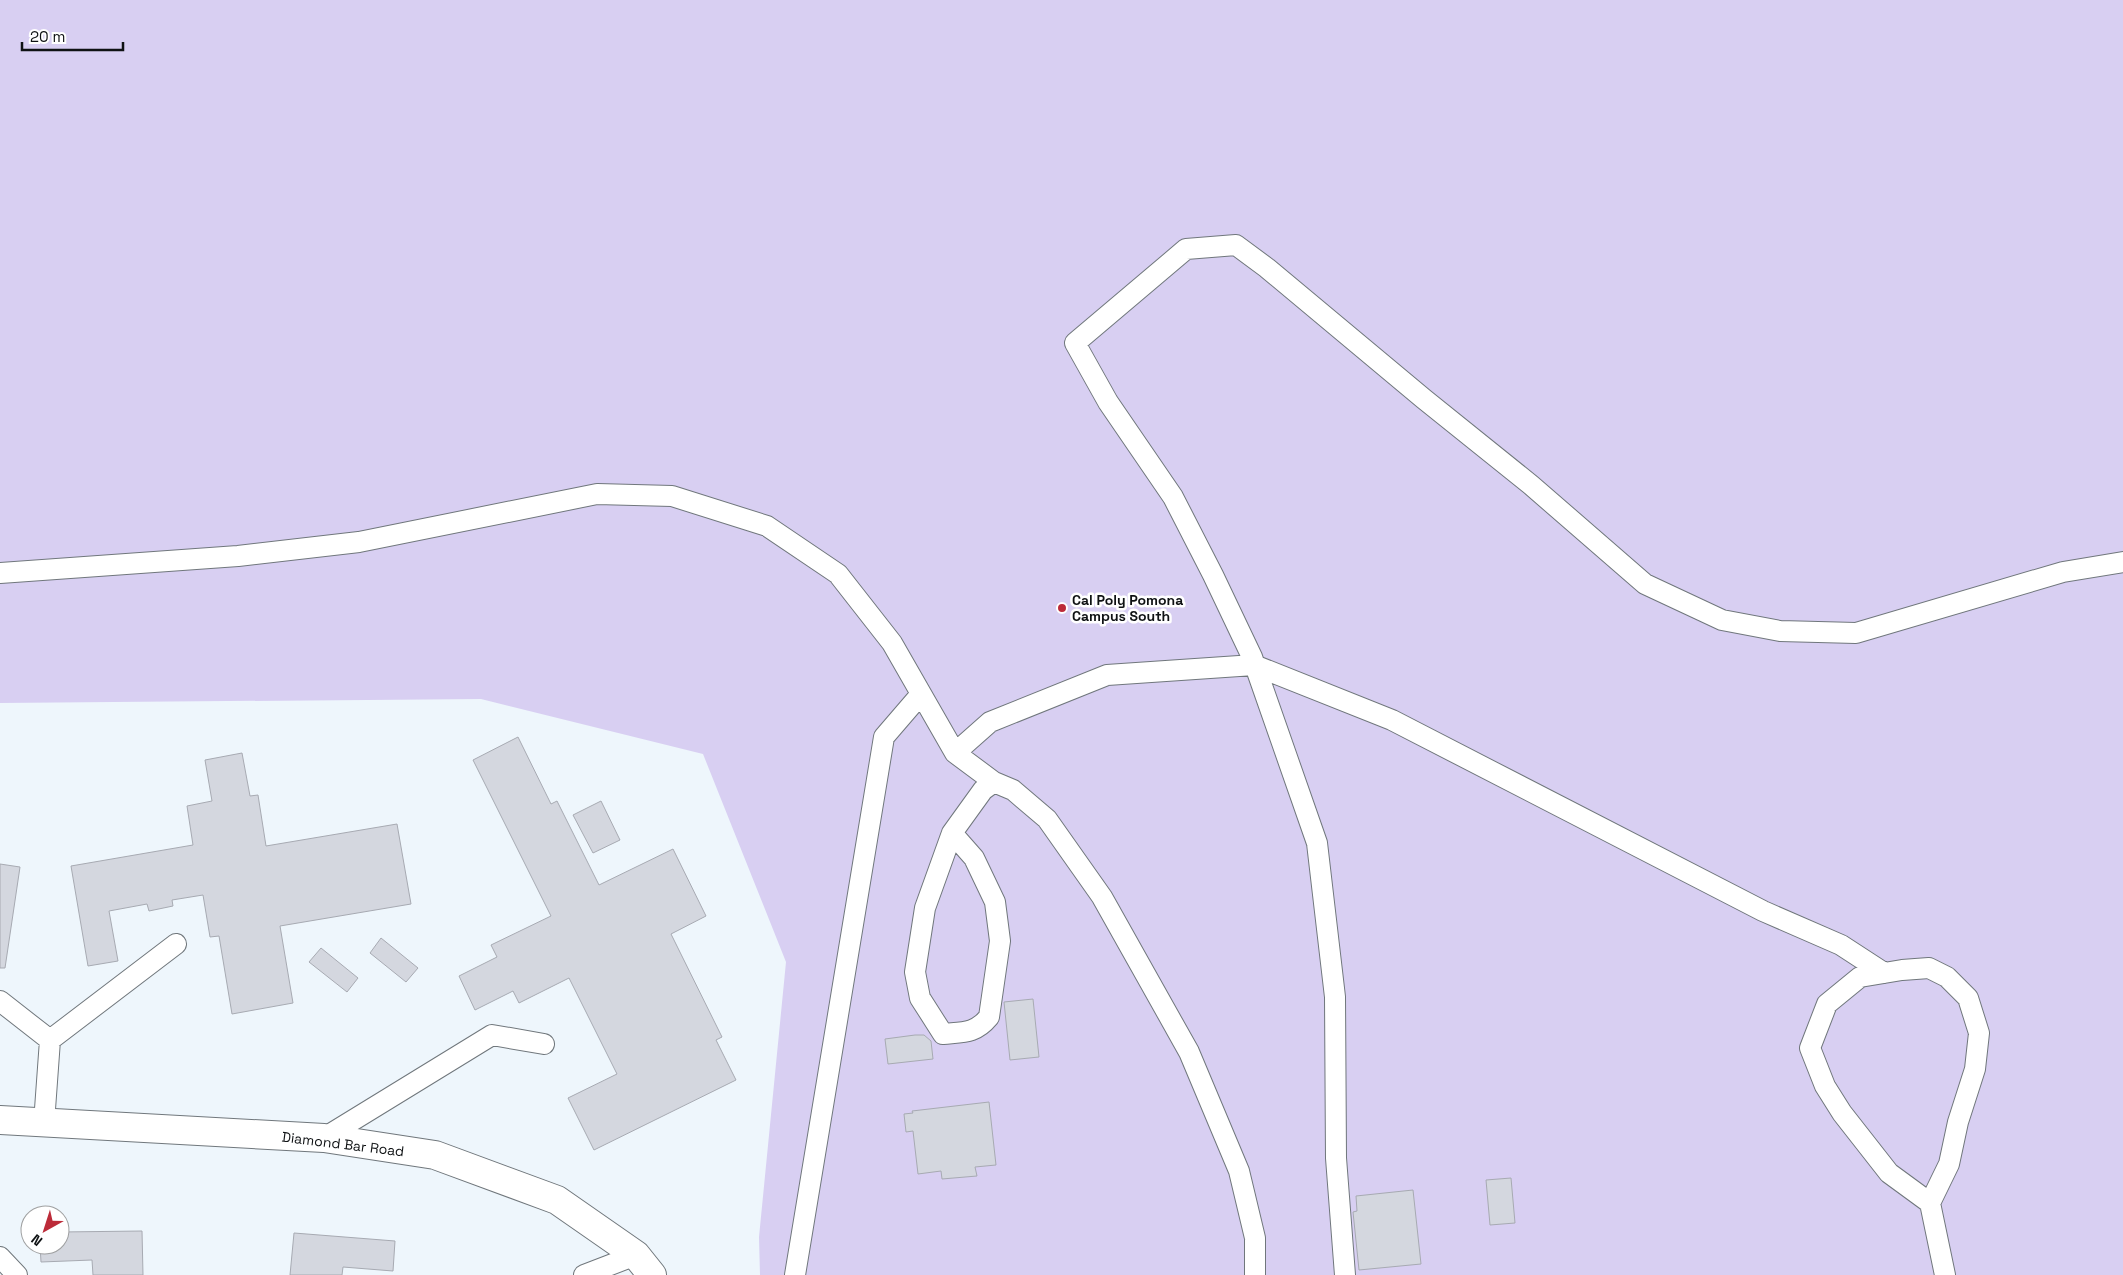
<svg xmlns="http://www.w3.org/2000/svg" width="2123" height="1275" font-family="'Space Grotesk',sans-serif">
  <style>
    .green { fill: #d8cff2 }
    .building { fill: #d4d7df; stroke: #a7aab2 }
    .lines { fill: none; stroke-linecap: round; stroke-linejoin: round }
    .lane-casing { stroke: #70777c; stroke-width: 22 }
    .street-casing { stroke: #70777c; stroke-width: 30 }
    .lane { stroke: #fff; stroke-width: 20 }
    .street { stroke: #fff; stroke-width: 28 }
    .poi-dot { fill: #bc2b39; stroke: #fff; stroke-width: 2 }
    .labels { text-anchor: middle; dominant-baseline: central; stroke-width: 5; stroke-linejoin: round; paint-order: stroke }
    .poi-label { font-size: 14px; font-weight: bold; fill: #0f1214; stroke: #fff; text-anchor: start }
    .street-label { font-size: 14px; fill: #0f1214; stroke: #fff }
  </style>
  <rect width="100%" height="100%" fill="#eef6fc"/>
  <path class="green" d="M0,0H2123V1275H760L759,1237L786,962L703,754L481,699L0,703Z"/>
  <path class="building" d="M518,737L551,804L557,801L599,885L673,849L706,916L671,934L722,1037L716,1040L736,1080L594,1150L568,1098L617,1074L569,978L519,1003L513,991L475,1010L459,976L497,957L491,945L551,916L473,760Z
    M242,753L250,796L258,795L266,846L397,824L411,904L280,926L293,1003L232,1014L219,936L210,937L203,895L172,900L173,906L149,911L147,904L109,911L118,961L88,966L71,866L193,845L187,806L212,801L205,760Z
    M601,801L620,840L593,853L573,815Z
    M0,864L20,867L5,968H0Z
    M381,938L418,968L406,982L370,953Z
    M321,948L358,978L347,992L309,962Z
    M1033,999L1039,1057L1010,1060L1004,1002Z
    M915,1035H924L931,1041L933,1059L888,1064L885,1039Z
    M989,1102L996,1165L975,1167L977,1176L942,1179L941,1171L918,1174L913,1131L906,1132L904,1114L913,1113L912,1111Z
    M1511,1178L1515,1223L1490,1225L1486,1180Z
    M1413,1190L1421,1264L1359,1270L1353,1212L1357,1211L1356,1196Z
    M142,1231L143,1275H93L92,1260L41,1262L40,1245H60V1232Z
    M294,1233L395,1241L393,1271L343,1267L342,1275H290Z"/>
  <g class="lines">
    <g class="lane-casing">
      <path id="lane" d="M0,573L238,556L359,542L597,494L672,496L767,526L838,574L892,643L955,753L994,782L1013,790L1047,819L1102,897L1189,1052L1239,1171L1255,1238V1275
        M955,753L990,722L1107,675L1254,665L1392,720L1763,911L1841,945L1884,973
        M952,833L974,858L995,902L1000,941L989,1017C975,1034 963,1032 943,1034L920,998L915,972L925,908L952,833L983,790L994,782
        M0,1001L50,1040
        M44,1123L50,1040L176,944
        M324,1138L492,1035L544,1044
        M1930,1203L1889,1173L1842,1113L1825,1086L1810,1048L1827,1004L1860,977L1902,970L1929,968L1947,977L1968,998L1979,1033L1975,1069L1958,1122L1949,1164L1930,1203L1945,1275
        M0,1257L17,1275
        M584,1275L636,1255
        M795,1275L884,737L921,694
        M1345,1275L1336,1158L1335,997L1317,843L1252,657L1213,575L1173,497L1108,402L1075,343L1186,249L1236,245L1267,268L1424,399L1531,485L1645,584L1722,620L1780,631L1856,633L2063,572L2123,562"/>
    </g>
    <g class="street-casing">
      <path id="street" d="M0,1120L324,1138L435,1155L557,1200L636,1255L652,1275"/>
    </g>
    <use href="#lane" class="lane"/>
    <use href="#street" class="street"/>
  </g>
  <circle class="poi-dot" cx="1062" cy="608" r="5"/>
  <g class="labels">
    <g class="poi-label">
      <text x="1072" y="600">Cal Poly Pomona<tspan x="1072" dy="16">Campus South</tspan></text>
    </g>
    <g class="street-label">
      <text transform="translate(343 1144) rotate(7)">Diamond Bar Road</text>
    </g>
  </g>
  <g transform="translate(45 1230) rotate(219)"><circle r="24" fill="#ffffff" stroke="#9fa0a1"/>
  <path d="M0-4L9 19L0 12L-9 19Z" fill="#bc2b39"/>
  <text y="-8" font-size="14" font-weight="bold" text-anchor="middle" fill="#0f1214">N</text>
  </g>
  <path d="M22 42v8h101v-8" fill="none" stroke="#0f1214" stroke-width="2.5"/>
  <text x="30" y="42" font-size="15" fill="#0f1214" stroke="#ffffff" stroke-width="4" paint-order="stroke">20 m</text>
</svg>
